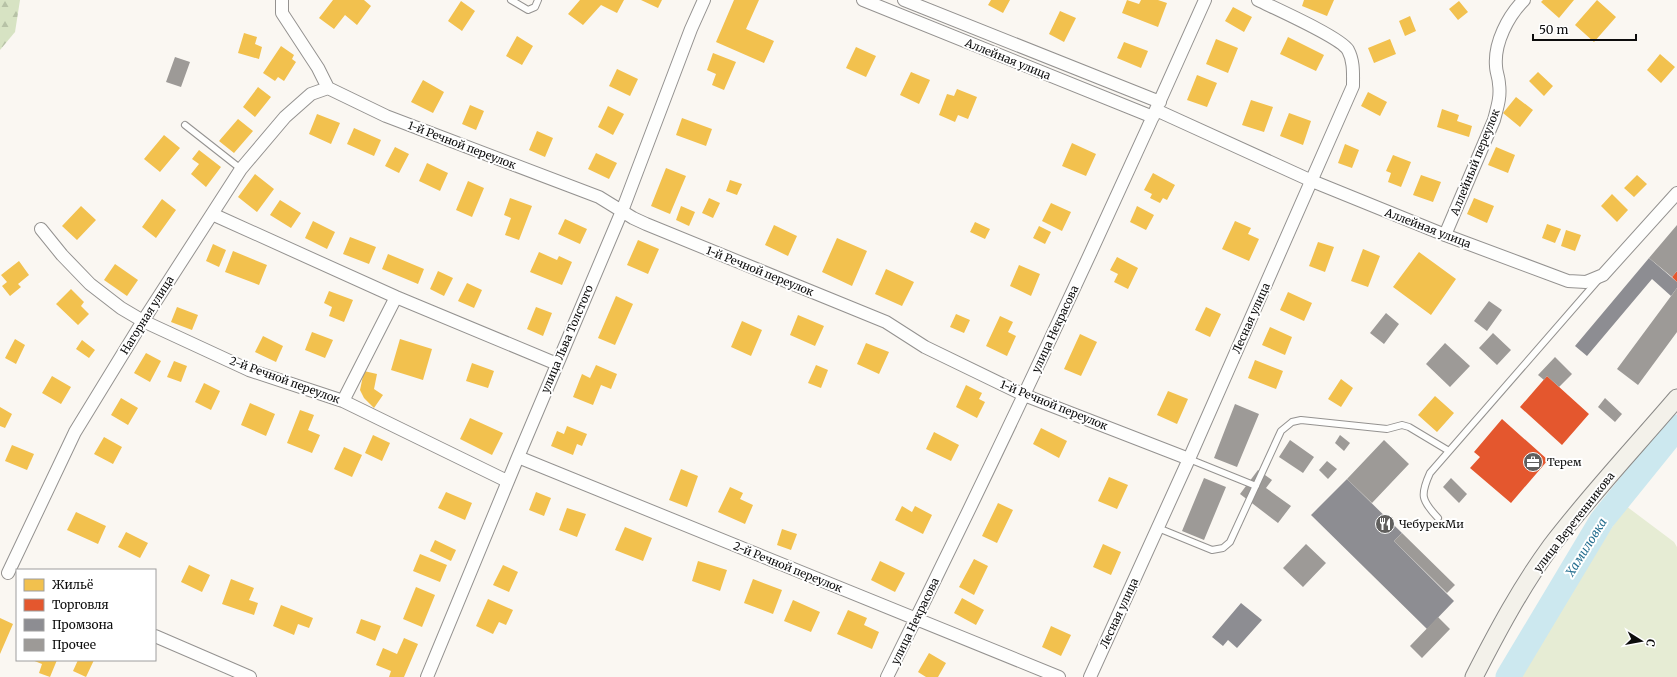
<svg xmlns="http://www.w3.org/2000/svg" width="1677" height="677" font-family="Merriweather,serif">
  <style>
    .grass { fill: #e6ecd4 }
    .forest { fill: url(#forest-firs) }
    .homes { fill: #f2c14e }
    .shops { fill: #e4572e }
    .industry { fill: #8d8d92 }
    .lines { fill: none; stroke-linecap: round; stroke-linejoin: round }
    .river { stroke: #cce8ef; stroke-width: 25 }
    .building { fill: #9d9a97 }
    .service-casing { stroke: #949290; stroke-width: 8 }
    .minor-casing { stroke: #949290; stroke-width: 14 }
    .secondary-casing { stroke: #8a8987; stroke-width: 19 }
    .service { stroke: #fefefd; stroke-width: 6 }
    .minor { stroke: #fefefd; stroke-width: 12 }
    .secondary { stroke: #f3f1ea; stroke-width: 17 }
    .labels { text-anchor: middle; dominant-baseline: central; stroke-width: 4; stroke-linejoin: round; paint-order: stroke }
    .street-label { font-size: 11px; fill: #0d0d0d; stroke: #fff }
    .poi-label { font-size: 11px; fill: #0d0d0d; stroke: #fff; text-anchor: start }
    .water-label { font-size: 12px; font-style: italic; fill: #256e8f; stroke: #fff }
  </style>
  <defs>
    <pattern id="forest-firs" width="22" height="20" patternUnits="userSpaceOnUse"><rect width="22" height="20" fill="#d7e3c3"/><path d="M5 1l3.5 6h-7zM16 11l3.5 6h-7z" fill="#b7c2a6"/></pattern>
  </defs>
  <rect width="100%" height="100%" fill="#faf7f2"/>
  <path class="grass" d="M1626,506L1674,542L1677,547V677H1514Z"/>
  <path class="forest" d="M0,0H20L15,32L0,50Z"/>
  <path class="homes" d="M333,0H364L371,6L357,25L345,15L334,29L319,18Z
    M580,0H624L617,13L601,5L583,25L568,14Z
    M641,0H662L658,8Z
    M734,0H759L746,29L774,41L764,63L716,42Z
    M991,0H1010L1003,13L988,5Z
    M1127,0L1139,4L1141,0H1158L1167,3L1158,27L1122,13Z
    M1304,0H1334L1327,16L1302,6Z
    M1543,0H1574L1559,18L1541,2Z
    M1597,0L1616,17L1594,42L1575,25Z
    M461,1L475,11L462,31L448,21Z
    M1459,1L1468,12L1458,20L1449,9Z
    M1233,7L1252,17L1244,32L1225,21Z
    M1060,11L1076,18L1064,42L1049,34Z
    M1410,16L1416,31L1405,36L1399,21Z
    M244,33L257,37L255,44L262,47L259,59L238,53Z
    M517,36L533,46L522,65L506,56Z
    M1288,37L1324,55L1316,71L1280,54Z
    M1216,39L1238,48L1228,73L1206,64Z
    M1390,39L1396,54L1374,63L1368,48Z
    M1124,42L1148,51L1141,68L1117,58Z
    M281,46L294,55L292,59L296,62L284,81L278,77L275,81L263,73Z
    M856,47L876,56L866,77L846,68Z
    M713,53L736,62L724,90L712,85L716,74L707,70Z
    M1660,54L1675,67L1661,83L1647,70Z
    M617,69L638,79L630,96L609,86Z
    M911,72L930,80L919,104L900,95Z
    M1538,72L1553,86L1544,96L1529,81Z
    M1197,75L1217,83L1207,107L1187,100Z
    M423,80L444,92L433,113L411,102Z
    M258,87L271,97L255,117L243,107Z
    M957,89L977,97L968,119L958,115L955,122L939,115L947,94L954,96Z
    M1368,92L1387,102L1380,116L1361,106Z
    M1516,97L1533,110L1520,127L1503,113Z
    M1251,100L1273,107L1264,132L1242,125Z
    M470,105L484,111L476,130L462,124Z
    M608,106L624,114L613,135L598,127Z
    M1442,109L1459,115L1457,121L1472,126L1469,137L1437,127Z
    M1289,113L1311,121L1303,145L1280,136Z
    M317,114L340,123L331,144L309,134Z
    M682,118L712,129L706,146L676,135Z
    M238,119L253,131L234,153L219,141Z
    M354,128L381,140L374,156L347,144Z
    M537,131L553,138L545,157L529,150Z
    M164,135L180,148L160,172L144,159Z
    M1072,143L1096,154L1086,176L1062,166Z
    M1345,144L1359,150L1352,168L1338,163Z
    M395,147L409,154L399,173L385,166Z
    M1496,147L1515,155L1508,173L1488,165Z
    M199,150L221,167L206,187L191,174L199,164L192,159Z
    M596,153L617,163L609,179L588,169Z
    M1393,155L1411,162L1401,187L1388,182L1391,173L1386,171Z
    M427,163L448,173L440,191L419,181Z
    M666,168L686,176L670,214L651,206Z
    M1153,173L1175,185L1167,200L1163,198L1160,203L1150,198L1152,194L1144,190Z
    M255,174L274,189L257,212L238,197Z
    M1421,175L1441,182L1433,202L1413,195Z
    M1637,175L1647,184L1634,197L1624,188Z
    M730,180L742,184L737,195L726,191Z
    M468,181L484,188L472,217L456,210Z
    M1612,194L1628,210L1617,222L1601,206Z
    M510,198L532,206L519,240L505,235L511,218L504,215Z
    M709,198L720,203L713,218L702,213Z
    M1474,198L1494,206L1487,223L1467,214Z
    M162,199L176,210L156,238L142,227Z
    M280,200L301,213L291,228L270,215Z
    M1051,203L1071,212L1062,231L1042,221Z
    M81,206L96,220L77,240L62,226Z
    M681,206L695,212L689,226L676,220Z
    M1137,206L1154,215L1146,230L1130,222Z
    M565,219L587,229L580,244L558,234Z
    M313,221L335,232L327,249L305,238Z
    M1235,221L1251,228L1248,234L1259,239L1249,261L1222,249Z
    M975,222L990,229L985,239L970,232Z
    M1547,224L1561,229L1555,243L1542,238Z
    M774,225L797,236L788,256L765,245Z
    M1039,226L1051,232L1045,244L1033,238Z
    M1566,230L1581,235L1575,251L1561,246Z
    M350,237L376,247L369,264L343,254Z
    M837,238L867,251L852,286L822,272Z
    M638,240L659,249L648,274L627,265Z
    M1318,242L1334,247L1325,272L1309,266Z
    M213,244L226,250L219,267L206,261Z
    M1363,249L1380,256L1368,287L1351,281Z
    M233,251L267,265L259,285L225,272Z
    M539,252L557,260L559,256L572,262L562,285L530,272Z
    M1419,252L1456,279L1431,315L1393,287Z
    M388,254L424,269L418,284L382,269Z
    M1117,257L1138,268L1128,289L1114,282L1118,274L1110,270Z
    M19,261L29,275L18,284L21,287L10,296L2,286L7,282L1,275Z
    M115,264L138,280L127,296L104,280Z
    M1019,265L1040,274L1031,296L1010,286Z
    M886,269L914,282L902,306L875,294Z
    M438,271L453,278L444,296L430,289Z
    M467,283L482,290L474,308L458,301Z
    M71,289L84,302L81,306L89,314L78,325L56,304Z
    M329,291L353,300L344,322L329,316L332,307L324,303Z
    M1288,292L1312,303L1304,321L1280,310Z
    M616,296L633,304L615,345L598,338Z
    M177,307L198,315L192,330L171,322Z
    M536,307L552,313L543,336L527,329Z
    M1206,307L1221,314L1210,337L1195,330Z
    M956,314L970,320L964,333L950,327Z
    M798,315L824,326L815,346L790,335Z
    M1000,316L1013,322L1008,332L1016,336L1007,356L986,346Z
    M742,321L762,330L751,356L731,347Z
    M1270,327L1292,337L1285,355L1262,345Z
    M312,332L333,340L325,358L305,350Z
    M1080,334L1097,342L1081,376L1064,369Z
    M263,336L283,346L276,362L255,352Z
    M15,339L25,345L16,364L5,358Z
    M400,339L432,349L423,380L391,370Z
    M82,340L95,350L89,358L76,349Z
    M866,343L889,352L879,374L857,364Z
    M146,353L161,361L150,382L134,373Z
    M1255,360L1283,371L1276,389L1248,378Z
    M174,361L187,366L181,382L167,377Z
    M472,363L494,371L488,388L466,381Z
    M596,365L617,374L611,389L601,385L593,405L573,397L582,374L590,378Z
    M816,365L828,370L821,388L808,383Z
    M364,371L377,374L374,389L383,395L374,408L364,398L360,390Z
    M52,376L71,387L61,404L42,393Z
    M1341,379L1353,388L1341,407L1328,399Z
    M204,383L220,391L211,410L195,402Z
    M966,385L982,393L979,399L985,402L977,418L956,407Z
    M1168,391L1188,399L1177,424L1157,415Z
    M1435,396L1454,413L1437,432L1418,415Z
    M121,398L138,408L128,425L111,415Z
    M250,403L275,414L266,436L241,425Z
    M0,407L12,414L5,428L0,426Z
    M300,410L314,415L308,430L320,435L312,453L287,443Z
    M470,418L503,433L492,455L460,439Z
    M567,426L587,434L582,446L577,444L573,455L551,446L557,431L564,434Z
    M1041,428L1067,441L1059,458L1033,444Z
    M934,432L959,445L951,461L926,449Z
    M373,435L390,443L382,461L365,453Z
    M104,437L122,447L113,464L94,454Z
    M12,445L34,454L27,470L5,461Z
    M344,447L362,455L352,477L334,469Z
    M681,469L698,476L687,507L669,500Z
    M1109,477L1128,485L1117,509L1098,501Z
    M730,487L743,493L740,499L753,505L745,524L718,512Z
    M446,492L472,503L465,520L438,508Z
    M536,492L551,498L544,516L529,510Z
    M998,503L1013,510L997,543L982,536Z
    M902,506L912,512L915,506L932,515L923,534L895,520Z
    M567,508L586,514L577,537L559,530Z
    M76,512L106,526L98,544L67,530Z
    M625,527L652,538L643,561L615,550Z
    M782,529L797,534L791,550L777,545Z
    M126,532L148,543L140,558L118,547Z
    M435,540L456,550L451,561L430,551Z
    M1103,544L1121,552L1111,575L1093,567Z
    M420,554L447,565L440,582L413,571Z
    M974,559L988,566L974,595L959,587Z
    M698,561L727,570L720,591L692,581Z
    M880,561L905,573L895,592L871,580Z
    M189,565L210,575L202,592L181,582Z
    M503,565L518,572L509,592L493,585Z
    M231,579L254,588L249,600L258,603L254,615L222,604Z
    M753,579L782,590L773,614L744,603Z
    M416,587L435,595L422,627L403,619Z
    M962,598L984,610L976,625L954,613Z
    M488,599L513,610L506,625L499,622L493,634L476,626Z
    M793,600L820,612L811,632L784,621Z
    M281,605L313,618L309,628L298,624L294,635L273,626Z
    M848,610L867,618L864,625L879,632L872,649L837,634Z
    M0,618L13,624L0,654Z
    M361,619L381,626L375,641L356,633Z
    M1051,626L1071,635L1061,656L1042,647Z
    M404,638L418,644L404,677H389L391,671L376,665L383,648L397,654Z
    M929,653L946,663L938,677H926L918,672Z
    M32,660H57L50,677L39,673L42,664Z
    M78,660H94L86,677L73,671Z"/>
  <path class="shops" d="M1677,271V282L1672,277Z
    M1547,376L1589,414L1562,445L1520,407Z
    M1502,419L1548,460L1511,503L1470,468L1480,457L1474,452Z"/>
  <path class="industry" d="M1649,258L1677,282V288L1671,296L1652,279L1587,356L1575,346Z
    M1347,479L1402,533L1394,541L1454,601L1427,629L1311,515Z
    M1241,603L1262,620L1237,648L1228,640L1223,646L1212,637Z"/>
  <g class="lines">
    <path class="river" d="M1508,677L1602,520L1677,427"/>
  </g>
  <path class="building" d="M175,57L190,62L181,87L166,82Z
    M1677,225V271L1672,277L1649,258Z
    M1677,288V332L1638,385L1617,369Z
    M1489,301L1502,310L1487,331L1474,321Z
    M1386,313L1399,324L1384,344L1370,333Z
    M1493,333L1511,350L1497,365L1479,348Z
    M1445,343L1470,366L1450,387L1426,364Z
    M1555,357L1572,374L1559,387L1547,376L1544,380L1538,375Z
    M1605,398L1622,414L1615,422L1598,407Z
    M1235,404L1259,414L1237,467L1214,458Z
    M1340,435L1350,443L1344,451L1335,443Z
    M1290,440L1314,457L1303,473L1279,457Z
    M1384,440L1409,464L1372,503L1347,479Z
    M1327,461L1337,469L1328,479L1319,470Z
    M1258,470L1272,480L1266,488L1291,506L1278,523L1240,494Z
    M1204,478L1226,487L1204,540L1182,531Z
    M1451,478L1467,494L1459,503L1443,487Z
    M1402,533L1455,585L1447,593L1394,541Z
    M1306,544L1326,563L1303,587L1283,568Z
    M1438,617L1450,629L1422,658L1410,646Z"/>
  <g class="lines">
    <g class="service-casing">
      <path id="service" d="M511,0L528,10L535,7L538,0
        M185,125L241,169
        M1189,459L1256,486
        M1438,518C1421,500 1420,495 1430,473L1599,279
        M1158,528L1212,550L1223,548L1230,542L1281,431L1292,422L1301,420L1387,429L1402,425L1409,427L1449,451"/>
    </g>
    <g class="minor-casing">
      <path id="minor" d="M282,0V13L318,68L328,88
        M863,0L1153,117
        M904,0L1160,102
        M328,88L386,116L599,197L633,218L646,224L886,322L925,347L1024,395L1189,459
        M1156,110L1312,181L1445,235L1568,281L1586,282L1603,275L1677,193
        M212,214L396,297L557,364
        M41,229L62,255L90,284L121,308L143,321L249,370L343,401L507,481
        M1445,235L1494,120C1497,108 1501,97 1499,84C1499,78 1496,72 1496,66C1494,43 1508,16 1524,0
        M343,401L396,297
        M518,457L1059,677
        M8,573L75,432L143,321L212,214L241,169L285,117L311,94L328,88
        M155,636L250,677
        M427,677L518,457L622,211L691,29L704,0
        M887,677C998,454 1104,228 1205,0
        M1090,677L1189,459L1353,86C1353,74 1354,61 1348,50C1340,37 1274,8 1258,0"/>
    </g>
    <g class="secondary-casing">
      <path id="secondary" d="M1474,677C1497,632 1521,587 1551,546C1590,495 1635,447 1677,398"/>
    </g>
    <use href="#service" class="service"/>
    <use href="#minor" class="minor"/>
    <use href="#secondary" class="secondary"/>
  </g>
  <defs>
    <g id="office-disc" transform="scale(1)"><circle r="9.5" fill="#605f5d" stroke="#fff"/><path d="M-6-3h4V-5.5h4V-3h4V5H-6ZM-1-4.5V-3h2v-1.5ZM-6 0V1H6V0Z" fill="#fff"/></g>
    <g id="restaurant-disc" transform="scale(1)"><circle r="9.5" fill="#605f5d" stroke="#fff"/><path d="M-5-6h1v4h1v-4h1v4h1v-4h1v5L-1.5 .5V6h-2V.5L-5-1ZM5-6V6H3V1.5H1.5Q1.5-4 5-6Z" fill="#fff"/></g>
  </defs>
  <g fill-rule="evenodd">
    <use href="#office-disc" x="1533" y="462"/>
    <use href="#restaurant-disc" x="1385" y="524"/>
  </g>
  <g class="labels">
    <g class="street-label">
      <text transform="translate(1008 59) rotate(22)">Аллейная улица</text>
      <text transform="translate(462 145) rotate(21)">1-й Речной переулок</text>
      <text transform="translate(1475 162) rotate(-68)">Аллейный переулок</text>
      <text transform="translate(1428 228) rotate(21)">Аллейная улица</text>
      <text transform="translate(760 271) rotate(22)">1-й Речной переулок</text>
      <text transform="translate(147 315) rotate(-58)">Нагорная улица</text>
      <text transform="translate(1251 318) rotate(-66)">Лесная улица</text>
      <text transform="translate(1055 329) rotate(-65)">улица Некрасова</text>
      <text transform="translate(567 339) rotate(-67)">улица Льва Толстого</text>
      <text transform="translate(285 380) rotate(20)">2-й Речной переулок</text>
      <text transform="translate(1054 405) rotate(22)">1-й Речной переулок</text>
      <text transform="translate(1574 522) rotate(-52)">улица Веретенникова</text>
      <text transform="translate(788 567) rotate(22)">2-й Речной переулок</text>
      <text transform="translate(1119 613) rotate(-65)">Лесная улица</text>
      <text transform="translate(915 621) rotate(-64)">улица Некрасова</text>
    </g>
    <g class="poi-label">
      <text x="1547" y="462">Терем</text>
      <text x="1399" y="524">ЧебурекМи</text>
    </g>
    <g class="water-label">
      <text transform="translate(1586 547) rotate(-58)">Хамиловка</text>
    </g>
  </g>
  <rect x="16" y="569" width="140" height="92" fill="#ffffff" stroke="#9e9e9e"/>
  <rect x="24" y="579" width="20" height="12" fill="#f2c14e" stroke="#9e9e9e"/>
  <text x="52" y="589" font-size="12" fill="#0d0d0d">Жильё</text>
  <rect x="24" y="599" width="20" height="12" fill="#e4572e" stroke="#9e9e9e"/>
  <text x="52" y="609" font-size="12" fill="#0d0d0d">Торговля</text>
  <rect x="24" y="619" width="20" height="12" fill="#8d8d92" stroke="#9e9e9e"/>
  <text x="52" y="629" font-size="12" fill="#0d0d0d">Промзона</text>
  <rect x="24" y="639" width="20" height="12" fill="#9d9a97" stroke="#9e9e9e"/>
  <text x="52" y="649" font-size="12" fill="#0d0d0d">Прочее</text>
  <g transform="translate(1641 641) rotate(101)" stroke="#ffffff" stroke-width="3" paint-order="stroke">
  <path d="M0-3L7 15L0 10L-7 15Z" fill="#0d0d0d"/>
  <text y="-6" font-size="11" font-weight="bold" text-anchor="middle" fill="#0d0d0d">С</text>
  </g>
  <path d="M1533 34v6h103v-6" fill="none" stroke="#0d0d0d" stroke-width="2"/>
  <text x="1539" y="34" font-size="12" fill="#0d0d0d" stroke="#ffffff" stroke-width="3" paint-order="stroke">50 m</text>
</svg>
